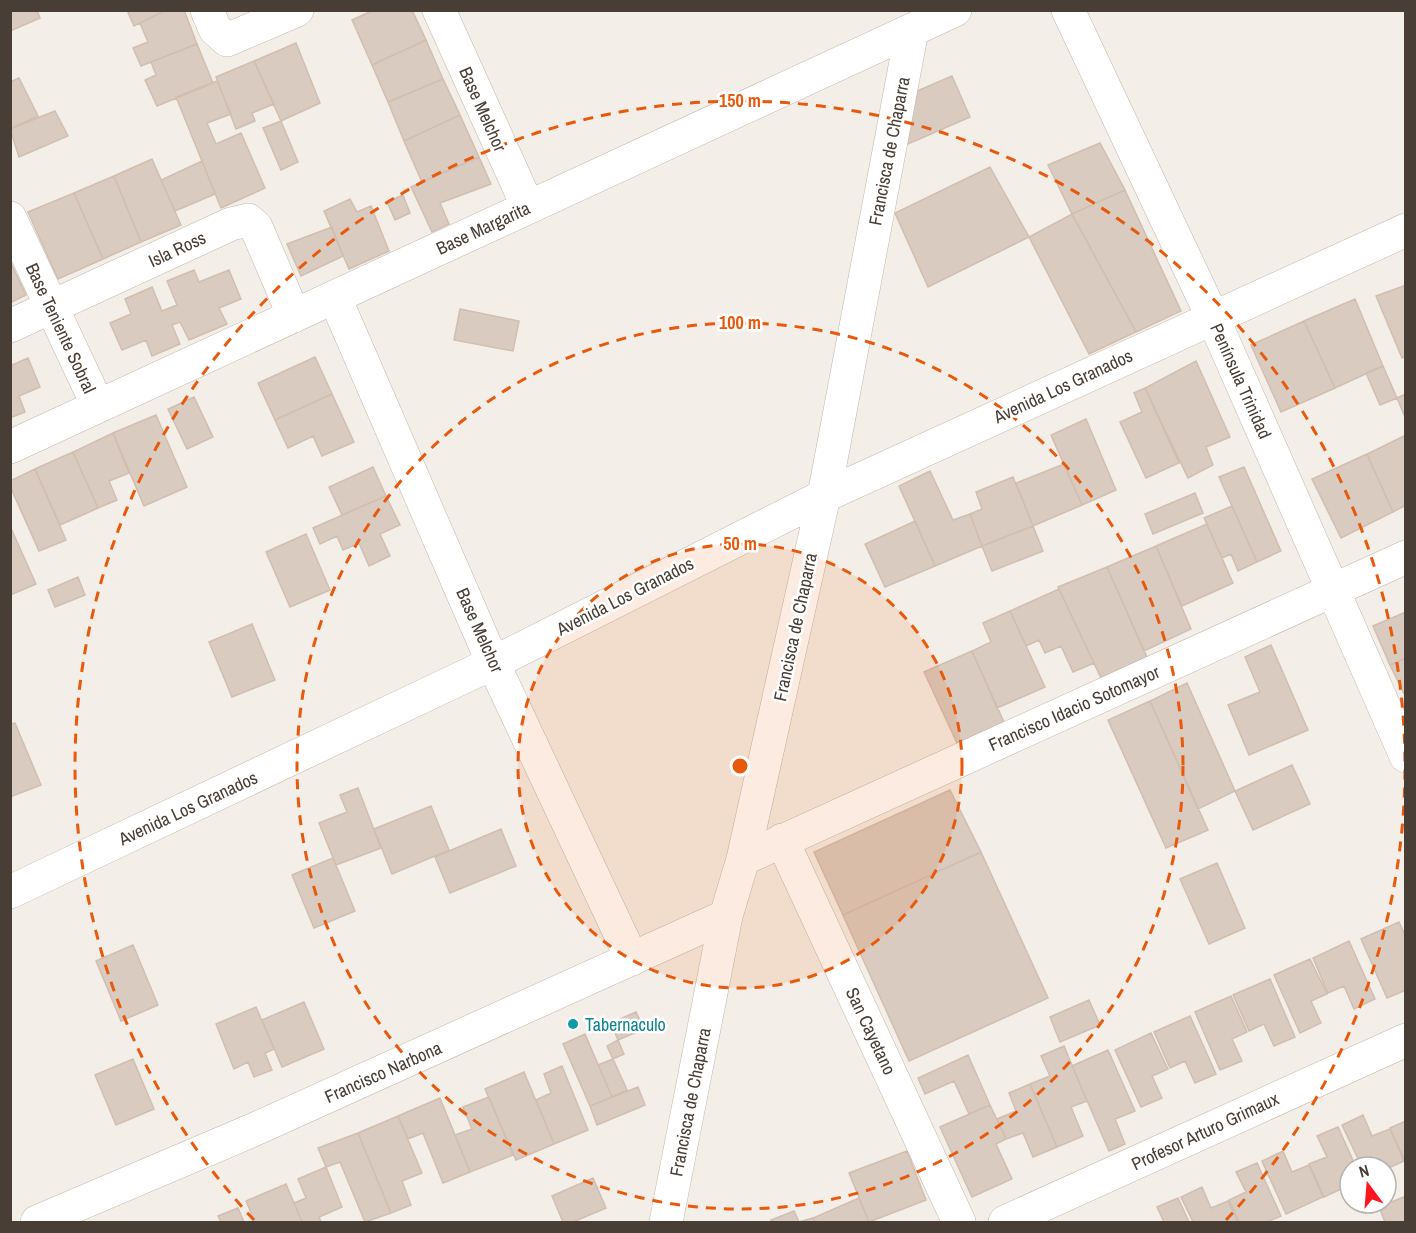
<svg xmlns="http://www.w3.org/2000/svg" width="1416" height="1233" font-family="'Archivo Narrow',sans-serif">
  <style>
    .building { fill: #d9cbc0; stroke: #d1beb0; stroke-width: 1.5 }
    .lines { fill: none; stroke-linecap: round; stroke-linejoin: round }
    .minor-casing { stroke: #c3b7ad; stroke-width: 34 }
    .minor { stroke: #fff; stroke-width: 33 }
    .ring { fill: none; stroke: #e8590c; stroke-width: 3; stroke-dasharray: 10 8 }
    .culture-dot { fill: #0f9aa8; stroke: #fff; stroke-width: 2 }
    .labels { text-anchor: middle; dominant-baseline: central; stroke-width: 5; stroke-linejoin: round; paint-order: stroke }
    .street-label { font-size: 18px; fill: #483e36; stroke: #fff }
    .culture-label { font-size: 18px; fill: #0d838f; stroke: #fff; text-anchor: start }
    .centre { fill: #e8590c; stroke: #fff; stroke-width: 3 }
    .ring-label { font-size: 18px; text-anchor: middle; font-weight: bold; fill: #e8590c; stroke: #fff; stroke-width: 5; stroke-linejoin: round; paint-order: stroke }
  </style>
  <rect width="100%" height="100%" fill="#f4eee8"/>
  <path class="building" d="M10,10H37L40,18L10,31Z
    M127,10H166L134,26Z
    M166,10H184L197,44L141,66L133,48L148,42L140,23Z
    M374,10H412L426,40L372,65L352,20Z
    M426,40L443,79L388,102L372,65Z
    M296,43L320,103L281,121L254,61Z
    M197,44L213,83L157,106L145,80L156,75L151,62Z
    M254,61L274,104L252,113L255,121L236,129L216,77Z
    M952,76L970,117L901,147L910,94Z
    M19,78L38,116L10,129V82Z
    M443,79L460,115L404,141L388,102Z
    M217,81L231,114L207,123L216,144L241,133L265,188L221,208L176,97Z
    M55,111L68,136L19,157L10,129Z
    M460,115L479,157L422,182L404,141Z
    M281,121L298,162L281,170L263,128Z
    M1100,143L1125,190L1072,214L1048,165Z
    M479,157L491,184L440,203L449,224L432,232L411,187Z
    M152,159L181,225L141,242L114,176Z
    M202,161L215,194L175,211L161,180Z
    M990,167L1029,237L928,287L895,213Z
    M114,176L141,242L103,259L74,193Z
    M1125,190L1181,311L1136,332L1072,214Z
    M74,193L103,259L58,279L28,212Z
    M403,195L410,213L395,220L387,202Z
    M350,199L357,212L371,206L389,251L349,269L324,211Z
    M1072,214L1136,332L1089,354L1029,237Z
    M332,227L343,256L301,276L287,244Z
    M10,261L26,295L10,303Z
    M194,270L199,282L229,270L241,299L219,308L227,324L189,340L180,322L172,325L180,344L152,356L146,340L122,350L110,323L131,314L125,299L152,287L162,311L177,305L167,281Z
    M1406,285V356L1402,358L1376,296Z
    M1355,299L1383,366L1335,388L1304,321Z
    M460,309L519,321L513,351L454,340Z
    M1304,321L1335,388L1281,412L1251,345Z
    M315,357L332,394L275,420L258,383Z
    M28,358L40,387L19,396L25,412L10,418V366Z
    M1196,361L1230,437L1206,447L1213,465L1188,478L1145,388Z
    M1383,366L1397,398L1380,405L1366,373Z
    M1145,388L1179,463L1146,478L1120,422L1142,412L1134,393Z
    M332,394L354,442L322,456L313,436L288,448L275,420Z
    M1406,394V415H1404L1397,398Z
    M194,397L213,437L187,449L168,409Z
    M156,415L187,487L144,506L113,433Z
    M1086,419L1116,490L1082,505L1051,435Z
    M113,433L129,473L109,481L117,500L98,508L73,452Z
    M1406,435V505L1393,512L1367,454Z
    M73,452L98,508L60,525L35,469Z
    M1367,454L1393,512L1341,538L1312,479Z
    M1064,464L1082,505L1033,526L1016,483Z
    M373,467L386,496L342,515L329,487Z
    M1244,467L1281,551L1257,562L1219,477Z
    M35,469L66,540L39,551L10,486V481Z
    M930,471L953,520L970,514L982,546L935,566L899,486Z
    M1013,477L1033,526L982,546L970,514L982,509L976,492Z
    M1195,493L1203,513L1153,534L1145,514Z
    M386,496L400,525L380,534L390,556L369,566L359,543L343,550L337,536L320,544L313,528Z
    M1232,506L1257,562L1238,571L1231,554L1222,558L1204,518Z
    M915,521L935,566L885,587L865,544Z
    M1207,524L1233,583L1182,606L1156,546Z
    M10,526L36,584L10,595Z
    M1033,526L1043,551L992,571L982,546Z
    M306,534L330,590L290,607L266,552Z
    M1156,546L1191,629L1144,651L1107,567Z
    M1107,567L1147,657L1101,678L1058,587Z
    M78,577L85,595L55,607L48,590Z
    M1059,589L1094,663L1073,672L1061,646L1045,653L1039,640L1026,646L1010,611Z
    M1010,611L1045,687L997,708L972,651L991,642L983,623Z
    M1406,612V658L1390,665L1373,626Z
    M252,624L275,680L232,697L209,642Z
    M1271,645L1308,730L1249,755L1228,705L1260,692L1245,657Z
    M972,651L1004,722L957,743L924,672Z
    M1406,658V698L1390,665Z
    M1187,683L1235,791L1198,809L1150,701Z
    M1150,701L1208,830L1166,848L1108,720Z
    M15,723L41,785L10,797V724Z
    M1292,765L1310,804L1253,830L1235,791Z
    M358,788L381,848L336,865L319,823L347,812L340,795Z
    M950,790L981,852L843,915L814,852Z
    M431,806L449,850L392,874L374,829Z
    M501,829L516,866L450,893L435,857Z
    M981,852L1048,998L909,1061L843,915Z
    M333,858L355,911L314,928L292,875Z
    M1217,863L1245,928L1209,944L1180,879Z
    M1399,922L1406,937V990L1387,998L1361,939Z
    M1349,941L1375,999L1354,1009L1344,986L1328,993L1313,958Z
    M133,945L158,1005L121,1021L96,961Z
    M1310,959L1327,994L1311,1001L1321,1023L1300,1033L1274,975Z
    M1270,979L1295,1037L1274,1046L1264,1024L1249,1031L1233,995Z
    M1231,996L1247,1032L1232,1039L1242,1061L1220,1070L1195,1012Z
    M1089,1000L1100,1025L1060,1042L1050,1017Z
    M304,1002L324,1049L282,1067L262,1020Z
    M256,1007L274,1049L265,1053L272,1070L254,1077L248,1062L234,1069L216,1024Z
    M636,1012L644,1029L618,1040L611,1023Z
    M1190,1016L1216,1074L1195,1083L1185,1061L1170,1068L1154,1032Z
    M1151,1033L1168,1069L1152,1076L1162,1098L1141,1107L1115,1050Z
    M585,1034L612,1097L590,1106L563,1044Z
    M618,1040L624,1054L613,1059L607,1046Z
    M1064,1046L1087,1101L1071,1107L1083,1136L1057,1147L1030,1084L1050,1076L1041,1056Z
    M1108,1050L1135,1111L1115,1119L1125,1144L1109,1151L1072,1066Z
    M968,1055L990,1105L969,1114L954,1081L925,1094L918,1078Z
    M133,1059L154,1109L116,1125L95,1075Z
    M613,1059L627,1090L612,1097L598,1065Z
    M562,1066L588,1130L554,1144L536,1100L551,1093L544,1074Z
    M524,1072L554,1144L516,1160L485,1089Z
    M1030,1084L1057,1147L1033,1157L1023,1133L1006,1139L997,1119L1016,1111L1009,1093Z
    M638,1087L645,1105L597,1125L590,1106Z
    M489,1097L513,1155L470,1172L455,1135L472,1129L463,1107Z
    M440,1098L470,1172L443,1183L423,1133L408,1139L398,1116Z
    M990,1105L1006,1139L996,1144L1012,1179L972,1197L940,1127Z
    M1363,1115L1372,1136L1390,1129L1404,1161L1386,1169V1167H1362L1342,1125Z
    M398,1116L422,1173L402,1181L411,1205L391,1213L358,1133Z
    M1406,1121V1161H1405L1390,1128Z
    M1338,1127L1356,1167H1350V1185L1324,1197L1309,1164L1327,1157L1317,1136Z
    M358,1133L391,1213L365,1222L340,1162L326,1167L318,1148Z
    M907,1151L926,1200L869,1222L849,1173Z
    M1283,1151L1292,1172L1309,1165L1323,1197L1286,1214L1262,1161Z
    M1257,1163L1281,1216L1267,1222H1239L1229,1200L1246,1192L1236,1172Z
    M326,1167L342,1207L319,1217L321,1222H302L294,1203L306,1198L298,1179Z
    M593,1178L606,1208L573,1222H563L552,1196Z
    M286,1184L302,1222H255L246,1201Z
    M1202,1187L1211,1208L1228,1201L1238,1222H1193L1181,1197Z
    M1406,1196V1222H1385L1379,1207Z
    M859,1198L869,1222H815L813,1218Z
    M1178,1198L1189,1222H1164L1157,1207Z
    M238,1208L244,1222H221L218,1216Z
    M794,1211L799,1222L813,1218L815,1222H771V1220Z"/>
  <g class="lines">
    <g class="minor-casing">
      <path id="minor" d="M207,10L215,29L227,40L297,10
        M439,10L528,207
        M1068,10L1213,318L1406,756
        M10,218L98,406
        M335,298L493,663L632,959
        M10,326L231,224L248,220L256,227L294,316
        M10,447L955,10
        M782,840L959,1222
        M743,859L1406,557
        M10,892L493,663L824,496L1406,230
        M37,1222L253,1130L726,916
        M666,1222L726,916L743,859L824,496L912,30
        M1005,1222L1406,1040"/>
    </g>
    <use href="#minor" class="minor"/>
  </g>
  <circle cx="740" cy="766" r="222" fill="#e8590c" fill-opacity=".12"/>
  <g class="ring">
    <circle cx="740" cy="766" r="222"/>
    <circle cx="740" cy="766" r="443"/>
    <path d="M254 1220A665 665 0 1 1 1226 1220"/>
  </g>
  <circle class="culture-dot" cx="573" cy="1024" r="6"/>
  <g class="labels">
    <g class="street-label">
      <text transform="translate(483 109) rotate(66)">Base Melchor</text>
      <text transform="translate(889 151) rotate(-79)">Francisca de Chaparra</text>
      <text transform="translate(483 228) rotate(-25)">Base Margarita</text>
      <text transform="translate(177 249) rotate(-25)">Isla Ross</text>
      <text transform="translate(61 328) rotate(65)">Base Teniente Sobral</text>
      <text transform="translate(1241 381) rotate(66)">Península Trinidad</text>
      <text transform="translate(1063 386) rotate(-25)">Avenida Los Granados</text>
      <text transform="translate(625 596) rotate(-27)">Avenida Los Granados</text>
      <text transform="translate(795 627) rotate(-78)">Francisca de Chaparra</text>
      <text transform="translate(480 630) rotate(66)">Base Melchor</text>
      <text transform="translate(1074 708) rotate(-24)">Francisco Idacio Sotomayor</text>
      <text transform="translate(188 808) rotate(-25)">Avenida Los Granados</text>
      <text transform="translate(871 1031) rotate(65)">San Cayetano</text>
      <text transform="translate(383 1072) rotate(-24)">Francisco Narbona</text>
      <text transform="translate(690 1102) rotate(-79)">Francisca de Chaparra</text>
      <text transform="translate(1205 1131) rotate(-25)">Profesor Arturo Grimaux</text>
    </g>
    <g class="culture-label">
      <text x="585" y="1024">Tabernaculo</text>
    </g>
  </g>
  <circle cx="740" cy="766" r="9" class="centre"/>
  <g class="ring-label">
    <text x="740" y="107">150 m</text>
    <text x="740" y="329">100 m</text>
    <text x="740" y="550">50 m</text>
  </g>
  <rect width="1416" height="1233" fill="none" stroke="#483e36" stroke-width="24"/>
  <g transform="translate(1368 1185) rotate(344)"><circle r="28" fill="#ffffff" stroke="#b6b2af" stroke-width="1.5"/>
  <path d="M0-4.5L10 22L0 15L-10 22Z" fill="#ff151e"/>
  <text y="-9" font-size="16" font-weight="bold" text-anchor="middle" fill="#483e36">N</text>
  </g>
</svg>
